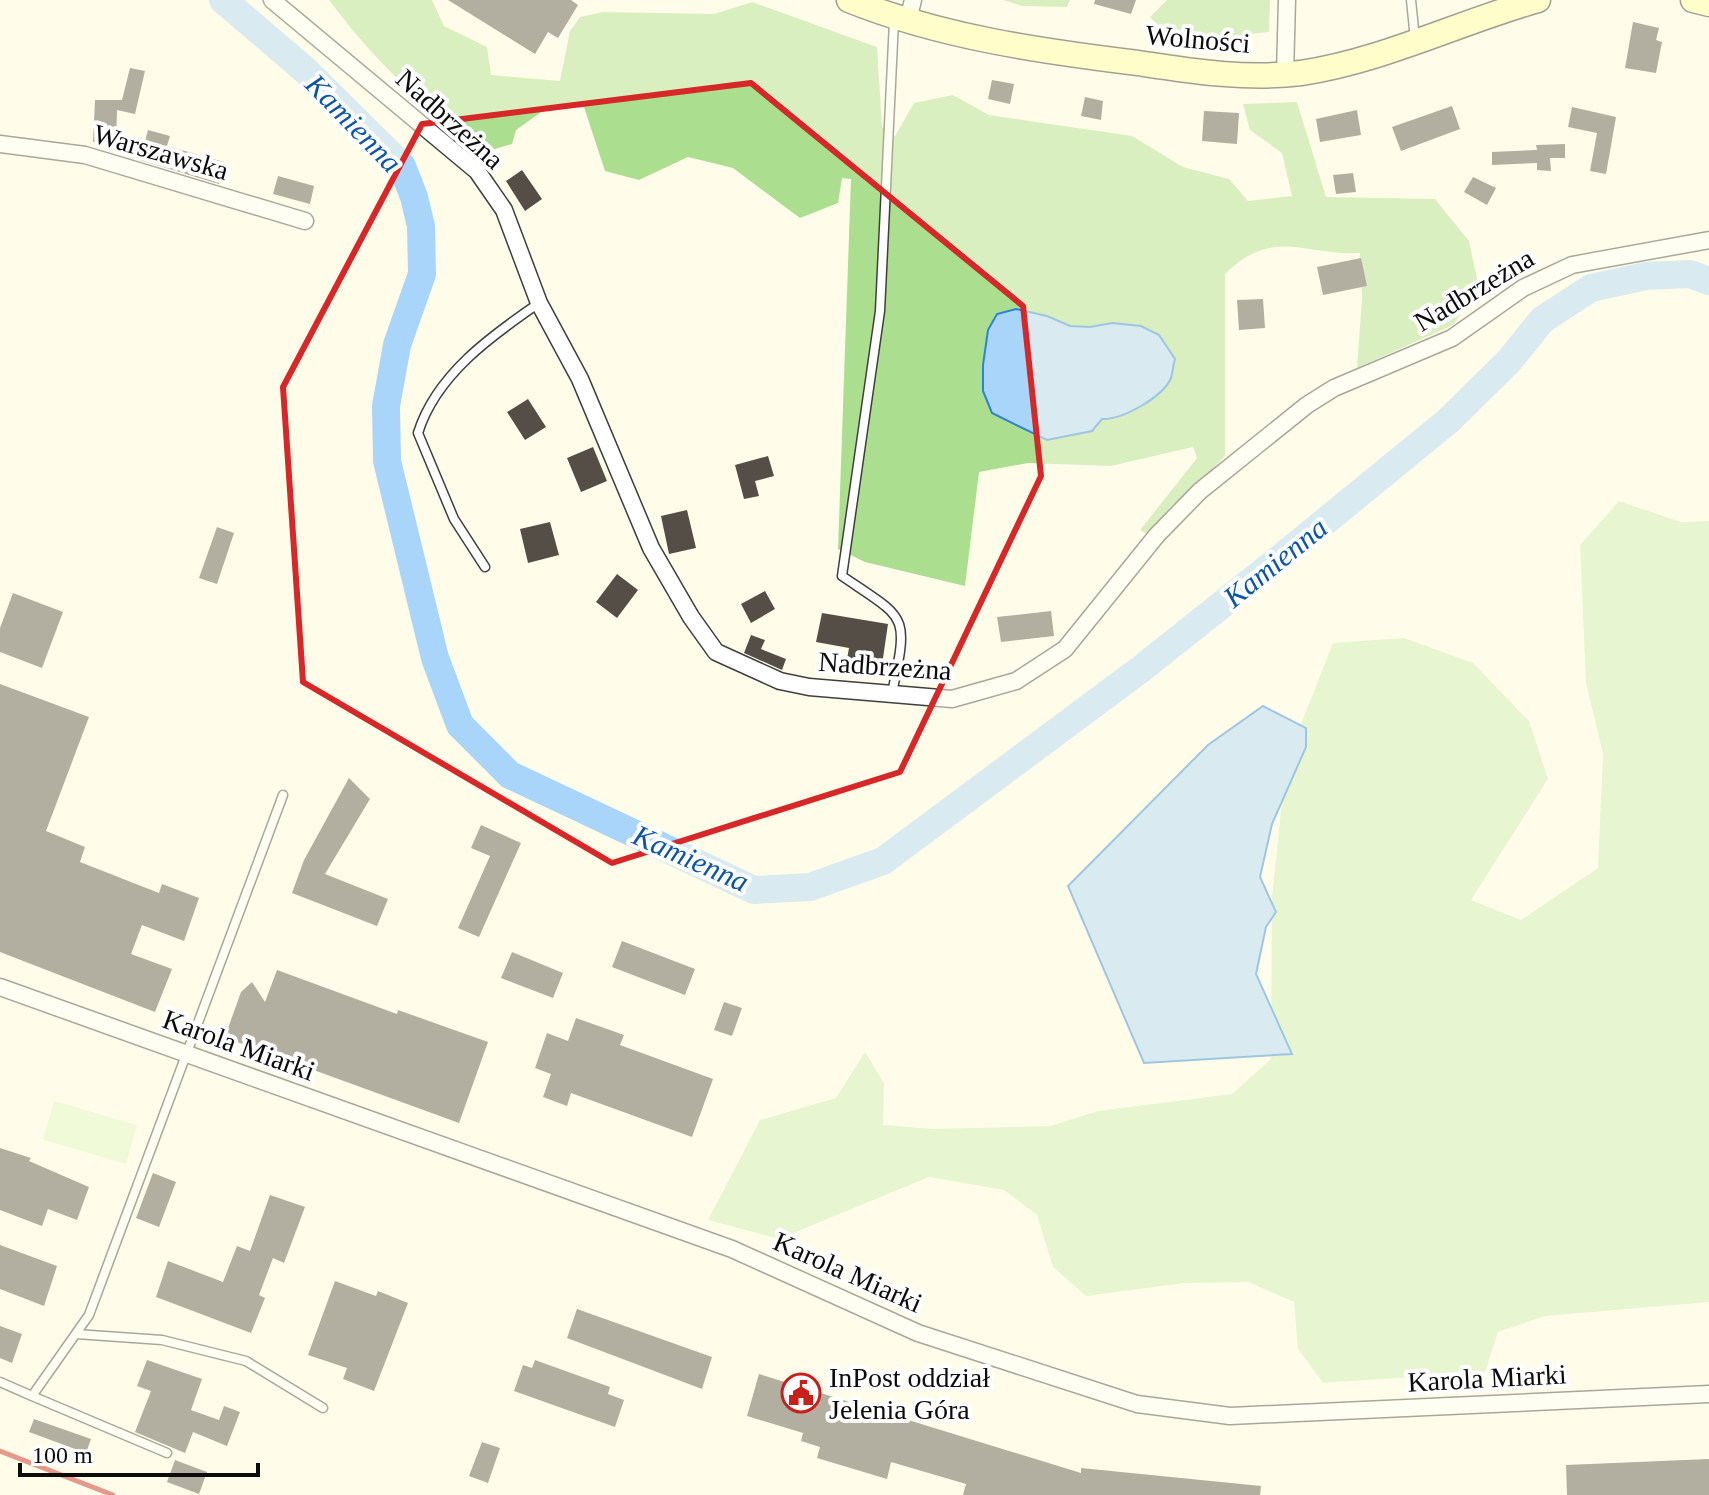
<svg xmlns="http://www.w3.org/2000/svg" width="1709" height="1495" font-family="'Times New Roman',serif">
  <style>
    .green { fill: #caecb1 }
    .forest { fill: #abde8f }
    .pitch { fill: #def3c4 }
    .water { fill: #aad5fb; stroke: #2c83d8; stroke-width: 2 }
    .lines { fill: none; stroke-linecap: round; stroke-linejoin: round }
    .river { stroke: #aad5fb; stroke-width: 28 }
    .building { fill: #554e47 }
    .lane-casing { stroke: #3f3f3f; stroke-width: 11 }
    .street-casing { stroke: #3f3f3f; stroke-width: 19 }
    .secondary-casing { stroke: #2e2e2e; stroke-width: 27 }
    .lane { stroke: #fff; stroke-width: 8 }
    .street { stroke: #fff; stroke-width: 16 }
    .secondary { stroke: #fffda5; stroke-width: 24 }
    .rail { stroke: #c6211a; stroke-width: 5 }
    .marked { fill: none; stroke: #d62828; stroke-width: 6; stroke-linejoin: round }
    .labels { text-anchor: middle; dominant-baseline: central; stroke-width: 8; stroke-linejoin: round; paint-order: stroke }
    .street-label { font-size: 28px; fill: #0c0c0c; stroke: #fff }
    .poi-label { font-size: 28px; fill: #0c0c0c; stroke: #fff; text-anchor: start }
    .water-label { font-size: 30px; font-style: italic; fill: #0c55a6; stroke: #fff }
  </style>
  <rect width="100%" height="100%" fill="#fffdea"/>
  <path class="green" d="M1619,501L1681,522L1709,521V1302L1545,1316L1498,1332L1485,1372L1323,1383L1298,1349L1294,1302L1248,1282L1185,1283L1086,1296L1053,1267L1037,1215L1004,1190L929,1177L779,1239L708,1220L760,1120L836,1098L865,1052L884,1083L883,1125L934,1129L1050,1126L1098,1111L1232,1094L1271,1059L1272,898L1286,762L1333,643L1404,638L1473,663L1529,721L1548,779L1471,900L1521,920L1598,868L1603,754L1586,683L1580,545Z"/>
  <path class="forest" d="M329,0H432L444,26L487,47L491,75L560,81L570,31L580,17L603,12L714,14L752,2L877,47L882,127L895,136L914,103L953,95L989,115L1132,136L1183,167L1229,179L1248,201L1292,196L1282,153L1250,130L1243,104L1297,102L1326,197L1435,199L1469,241L1479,288L1453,325L1357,368L1362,298L1360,253C1304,256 1274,226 1225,274V456L1150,536L1140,530L1197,458L1193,447L1111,466L1028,463L979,472L965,586L865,562L838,549L851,179L842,178L838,203L800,218L733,168L688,157L639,180L605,171L583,104L551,105L516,130L512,144L485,152C422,105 376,63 329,0Z
    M1003,0H1070L1067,7L1022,6Z
    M1167,0H1270L1269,32L1232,36L1164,32L1150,17Z"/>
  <path class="pitch" d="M54,1101L137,1125L126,1164L43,1140Z"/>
  <path class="water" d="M1016,309L1047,316L1070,326L1090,327L1112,323L1141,326L1159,335L1175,359C1173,365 1173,372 1171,378C1163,397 1122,420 1102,419L1092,431L1047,440L992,413L983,391V365L988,330L997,314Z
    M1263,706L1306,728V747L1272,824L1260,877L1276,912L1266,927L1256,974L1292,1054L1144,1063L1068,886L1208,745Z"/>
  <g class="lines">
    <path class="river" d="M223,0L305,70L402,166L414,197L421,226L422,274L397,345L386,406L387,461L435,658L460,725L510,775L754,890L810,887L883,861L1141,669L1278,560L1448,421L1509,361L1542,320L1591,288L1646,276L1690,274L1709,281"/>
  </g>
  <path class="building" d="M448,0H571L578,5L558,38L548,32L535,54Z
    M1095,0H1136L1131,14L1094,4Z
    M1633,22L1659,28L1656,40L1662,42L1656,73L1625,68Z
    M130,68L145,71L135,114L117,110L116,142H93L95,100H122Z
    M992,80L1014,84L1010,104L988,99Z
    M1085,97L1103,101L1101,120L1081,116Z
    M1452,106L1460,129L1401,151L1392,127Z
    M1572,107L1616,117L1606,174L1590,171L1597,133L1568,127Z
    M1357,110L1361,135L1320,142L1316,119Z
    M1204,111L1239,113L1237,144L1202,141Z
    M148,130L170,136L167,146L224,162L219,184L140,160Z
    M1565,144V158H1550L1551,171L1537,170V163L1492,165V152L1537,150L1536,145Z
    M522,170L542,199L525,211L506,181Z
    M1353,173L1356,192L1336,194L1333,175Z
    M278,176L314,186L310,204L273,194Z
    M1473,177L1496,188L1487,205L1464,192Z
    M1361,258L1367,286L1323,295L1317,267Z
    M1263,299L1265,328L1239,330L1237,300Z
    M528,399L546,427L525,440L507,412Z
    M593,447L607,481L581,492L567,458Z
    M768,456L774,476L755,481L759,496L744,499L735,465Z
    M687,510L696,548L669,554L661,516Z
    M550,522L559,555L528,563L520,529Z
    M217,527L234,533L217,584L199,578Z
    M617,574L638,590L617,618L596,602Z
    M765,591L775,609L751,623L741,604Z
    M13,593L63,612L42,668L0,652V628Z
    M1051,611L1054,636L1001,642L997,617Z
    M822,613L888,624L882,665L847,659L849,648L816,642Z
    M751,635L765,640L761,649L786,659L782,670L744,653Z
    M0,684L89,717L46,831L85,847L80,862L159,893L162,884L199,898L184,941L142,925L131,954L172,969L155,1012L0,952Z
    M349,778L370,799L325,874L388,899L377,926L292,893L304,860Z
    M481,825L521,843L479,937L458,928L490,856L471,848Z
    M622,941L695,969L685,995L612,967Z
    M512,952L563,973L553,998L501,978Z
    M277,970L397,1014L398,1010L488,1042L459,1123L237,1042L227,1031L241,992L252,982L265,1002Z
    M724,1002L742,1008L732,1036L714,1030Z
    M576,1018L624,1035L620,1045L713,1079L692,1137L571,1093L567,1106L543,1097L551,1074L535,1068L547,1033L568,1041Z
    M0,1148L31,1158L29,1161L89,1187L77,1220L48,1209L42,1226L0,1210Z
    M153,1173L176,1182L159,1227L136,1218Z
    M270,1195L305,1207L284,1263L273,1258L259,1295L265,1298L251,1333L156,1297L168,1261L223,1282L237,1246L250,1251Z
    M0,1245L57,1266L44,1306L0,1289Z
    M335,1281L376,1296L378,1291L408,1303L374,1391L343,1379L347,1368L308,1355Z
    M577,1309L712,1357L702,1389L567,1338Z
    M0,1326L22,1334L12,1363L0,1358Z
    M147,1360L202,1379L191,1410L219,1420L224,1406L240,1412L227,1446L193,1432L185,1453L135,1432L151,1391L137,1386Z
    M535,1360L610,1387L608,1394L624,1400L615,1427L514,1391L523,1365L532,1368Z
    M759,1374L1081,1473V1468L1261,1486L1260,1495H963L966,1484L891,1462L887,1479L817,1458L820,1447L801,1441L803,1433L747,1416Z
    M34,1419L91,1439L86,1453L29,1432Z
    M482,1442L500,1448L488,1483L469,1476Z
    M1709,1459V1495H1567L1566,1465Z
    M175,1460L207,1472L199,1494L167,1482Z"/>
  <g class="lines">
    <g class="lane-casing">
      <path id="lane" d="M1411,0L1415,39
        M485,567L454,519L418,433C436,375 491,336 539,303
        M892,693C909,613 907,620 842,576L880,311L894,21
        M76,1334L162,1340L246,1361L323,1408
        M0,1382L32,1396L89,1315L283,795
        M32,1396L167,1453"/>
    </g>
    <g class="street-casing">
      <path id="street" d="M272,0L477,171L504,210L539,303L580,379L651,548L691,617L716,652L780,681L809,687L952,699L1016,681L1065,649L1157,535L1200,491L1307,405L1334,388L1452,338L1523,288L1572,265L1709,240
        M908,20L913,0
        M1285,74L1287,0
        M0,144L85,155L305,221
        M0,987L732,1249L918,1333L1137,1404L1230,1416L1709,1394"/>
    </g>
    <g class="secondary-casing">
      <path id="secondary" d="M849,0C941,37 1040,51 1138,63C1191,71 1247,80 1301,73C1382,61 1460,22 1538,0
        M1693,0L1709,4"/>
    </g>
    <use href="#lane" class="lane"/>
    <use href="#street" class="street"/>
    <use href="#secondary" class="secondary"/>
    <path class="rail" d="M0,1451L113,1495"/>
  </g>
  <path d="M0 0H1709V1495H0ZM751,83L1023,306L1041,476L900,772L612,863L303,682L283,387L422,124Z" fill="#fffdea" fill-opacity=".55" fill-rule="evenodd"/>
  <path class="marked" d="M751,83L1023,306L1041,476L900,772L612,863L303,682L283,387L422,124Z"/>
  <defs>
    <g id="civic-ring" transform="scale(2)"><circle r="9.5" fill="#fff" stroke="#c6211a" stroke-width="1.5"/><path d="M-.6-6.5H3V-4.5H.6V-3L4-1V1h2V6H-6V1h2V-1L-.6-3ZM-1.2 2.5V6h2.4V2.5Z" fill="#c6211a"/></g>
  </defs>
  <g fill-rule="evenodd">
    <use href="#civic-ring" x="801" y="1393"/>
  </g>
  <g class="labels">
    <g class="street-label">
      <text transform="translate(1198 39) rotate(5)">Wolności</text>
      <text transform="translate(450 119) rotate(42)">Nadbrzeżna</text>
      <text transform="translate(161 152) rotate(16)">Warszawska</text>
      <text transform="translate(1474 290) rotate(-31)">Nadbrzeżna</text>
      <text transform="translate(885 666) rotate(4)">Nadbrzeżna</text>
      <text transform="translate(239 1045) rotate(20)">Karola Miarki</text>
      <text transform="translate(848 1272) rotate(24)">Karola Miarki</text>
      <text transform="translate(1487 1378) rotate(-3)">Karola Miarki</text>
    </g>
    <g class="poi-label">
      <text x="829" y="1377">InPost oddział<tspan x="829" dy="32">Jelenia Góra</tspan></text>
    </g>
    <g class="water-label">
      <text transform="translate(354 123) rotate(46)">Kamienna</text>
      <text transform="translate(1275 562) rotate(-39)">Kamienna</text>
      <text transform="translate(691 858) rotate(24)">Kamienna</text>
    </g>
  </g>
  <path d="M20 1463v12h238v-12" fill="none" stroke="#0c0c0c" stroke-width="4"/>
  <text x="32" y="1463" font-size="24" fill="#0c0c0c" stroke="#ffffff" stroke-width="6" paint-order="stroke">100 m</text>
</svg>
